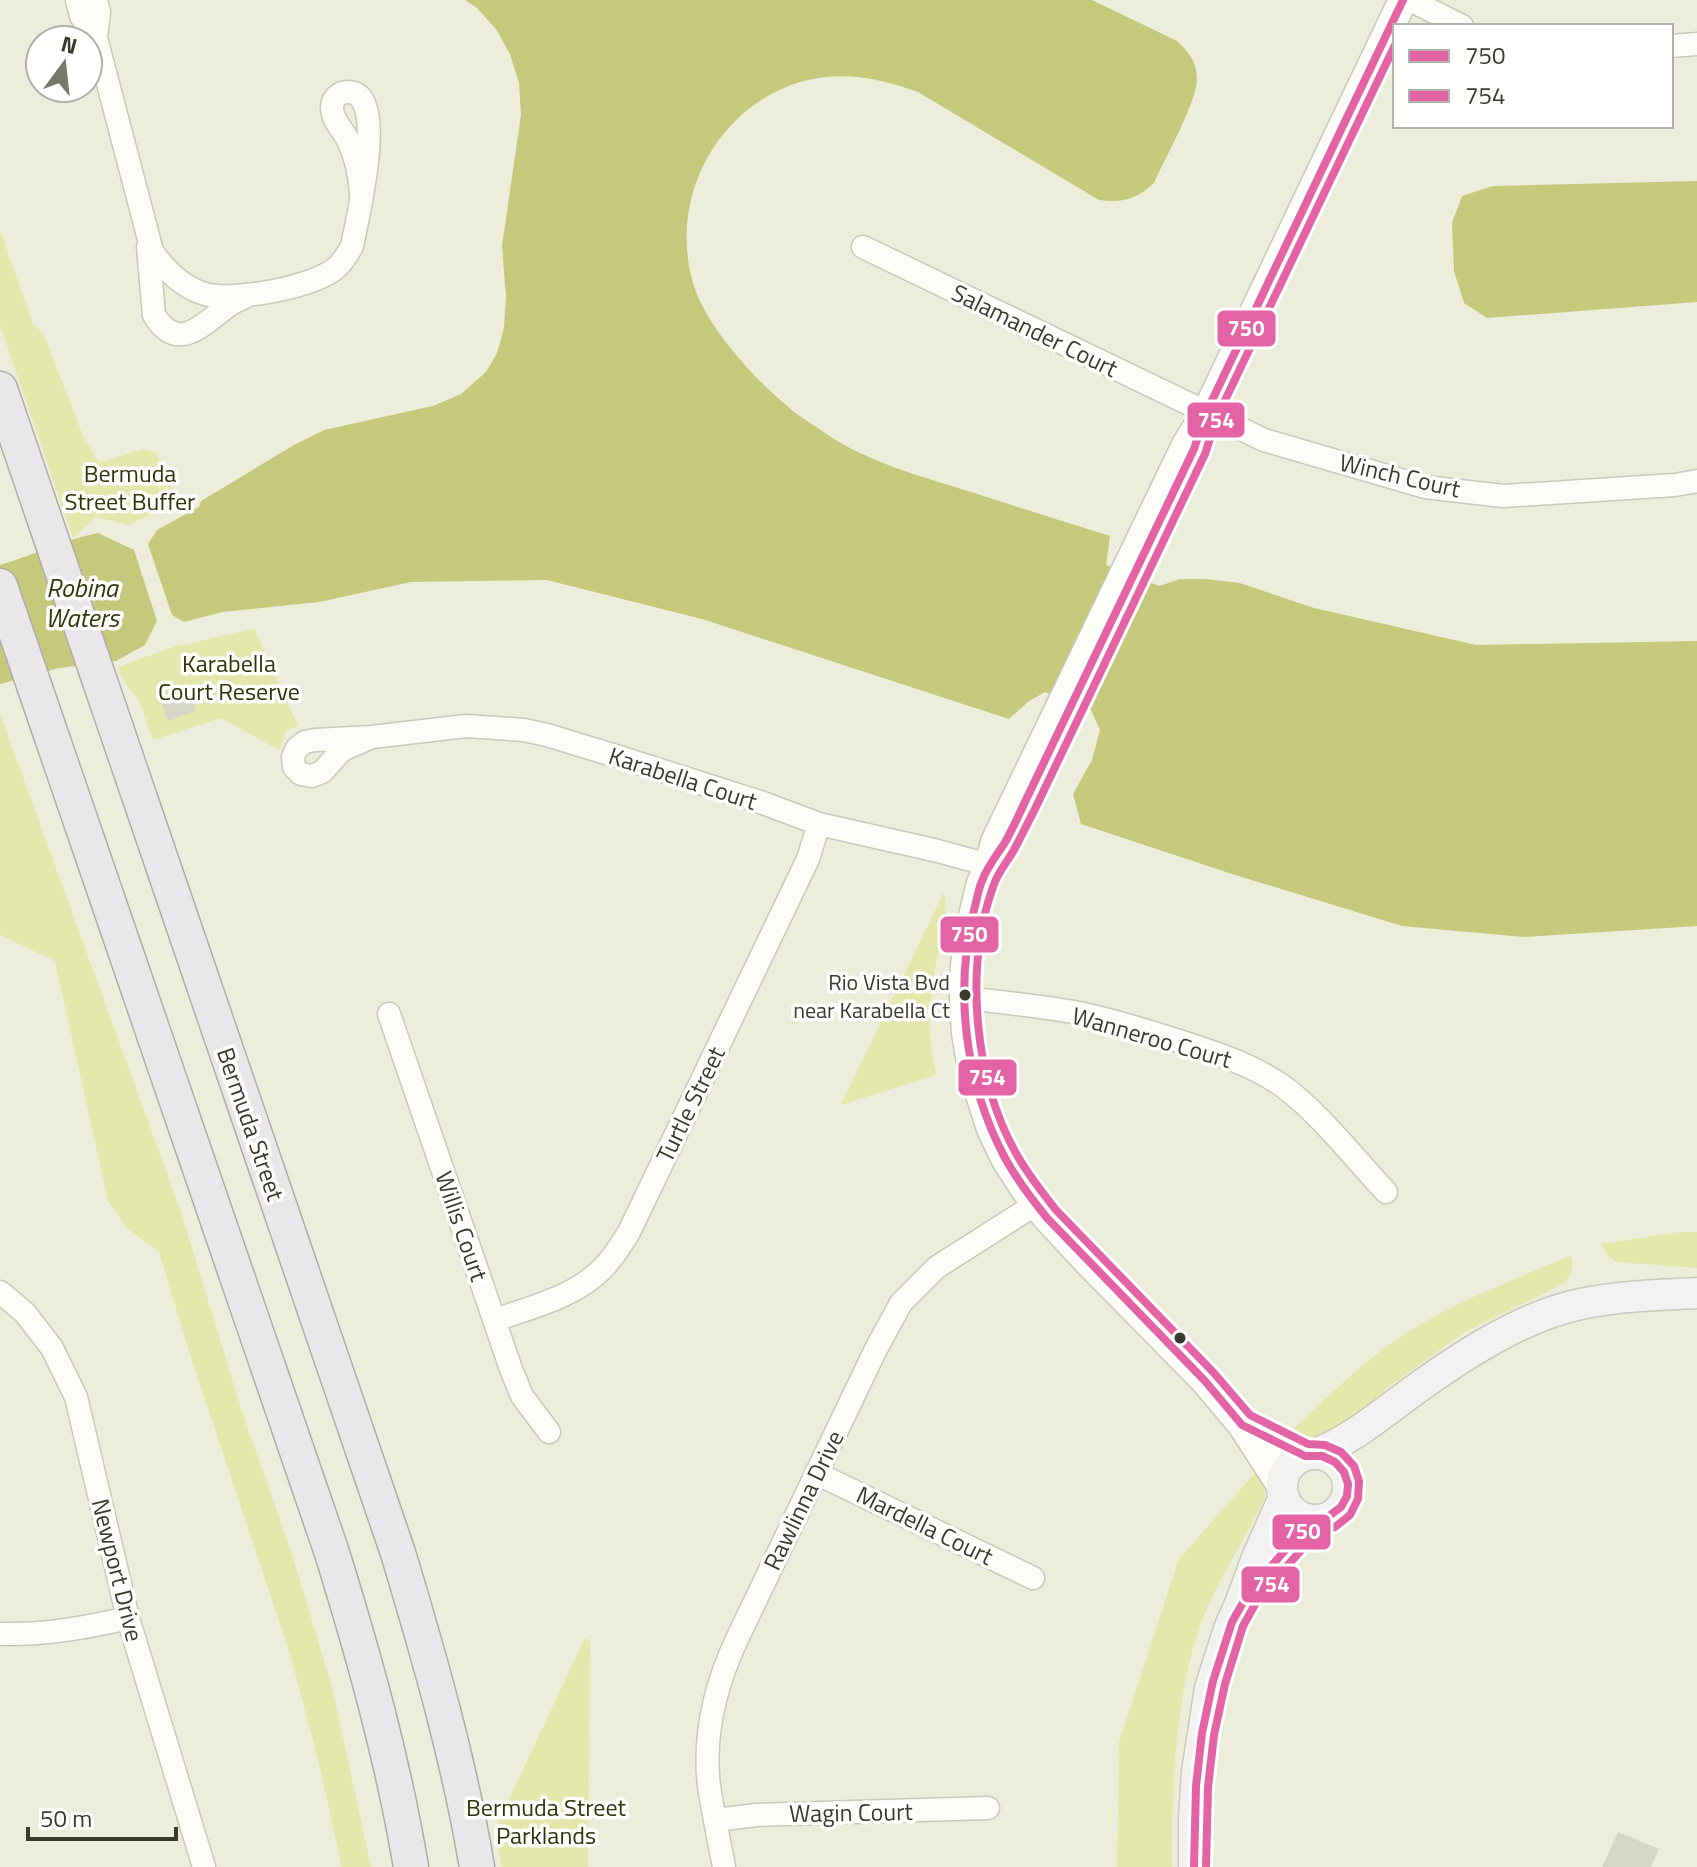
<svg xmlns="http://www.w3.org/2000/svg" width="1697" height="1867" font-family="'Titillium Web',sans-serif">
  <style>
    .green { fill: #e5e8ac }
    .water { fill: #c6c87b }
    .building { fill: #d5d6c7 }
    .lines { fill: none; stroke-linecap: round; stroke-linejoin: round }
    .minor-casing { stroke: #c9caba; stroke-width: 25 }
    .tertiary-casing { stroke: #c9caba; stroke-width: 31 }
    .secondary-casing { stroke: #c9caba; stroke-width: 33 }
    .primary-casing { stroke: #b0acab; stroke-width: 37 }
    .minor { stroke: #fcfcf9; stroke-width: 22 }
    .tertiary { stroke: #fcfcf9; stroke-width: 28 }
    .secondary { stroke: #f3f1f2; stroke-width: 30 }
    .primary { stroke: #e9e7ea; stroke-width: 34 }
    .bus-1-casing { stroke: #fff; stroke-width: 14 }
    .bus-2-casing { stroke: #fff; stroke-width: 14 }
    .bus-1 { stroke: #e463a4; stroke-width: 8 }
    .bus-2 { stroke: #e463a4; stroke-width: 8 }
    .bus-dot { fill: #3a3b2d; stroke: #fff; stroke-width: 3 }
    .labels { text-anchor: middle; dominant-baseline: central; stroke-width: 7; stroke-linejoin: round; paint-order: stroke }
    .bus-label { font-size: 22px; fill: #3a3b2d; stroke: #fff; text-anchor: end }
    .street-label { font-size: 24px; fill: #3a3b2d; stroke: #fff }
    .park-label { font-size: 24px; fill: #323306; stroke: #fff }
    .water-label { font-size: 26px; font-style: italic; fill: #36370c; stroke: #fff }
    .line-badge { stroke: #fff; stroke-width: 3 }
    .badge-label { font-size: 22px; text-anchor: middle; font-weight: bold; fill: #fff }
  </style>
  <rect width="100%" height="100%" fill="#ecedda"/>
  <path class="green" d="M0,230L33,324L43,333L83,436L99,463L143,449L156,453L179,501L128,525L96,517L73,538L0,325Z
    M254,629L298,726L286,731L279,750L221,718L153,740L139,701L122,679L118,667L173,647Z
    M0,714L182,1215L242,1412L291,1551L332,1687L371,1867H342L319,1763L288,1647L192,1361L159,1252L128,1229L108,1201L55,961L0,935Z
    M944,892C949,919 939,947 934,974C929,1008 928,1041 936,1075L841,1105Z
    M1680,1232H1697V1268L1617,1262L1608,1256L1601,1244Z
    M1571,1256C1574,1268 1572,1274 1563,1284L1465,1332L1391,1385L1344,1426L1315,1440L1301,1439L1291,1431C1324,1401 1356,1368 1393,1342C1448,1304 1509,1281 1571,1256Z
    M1256,1472L1264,1486L1265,1498C1248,1533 1227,1566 1210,1601C1176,1675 1171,1786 1172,1867H1117L1119,1742L1179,1559Z
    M585,1638L590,1641L588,1867H502L495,1829Z"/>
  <path class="water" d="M465,0H1092L1177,41C1188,51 1197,62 1197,78C1197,102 1165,158 1154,183C1137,199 1123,203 1099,200L918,92C880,78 840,70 800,82C713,109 665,206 696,292C711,331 754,378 786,405C793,412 802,417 810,423C820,429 830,437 841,443C881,466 927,478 971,492C1017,507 1063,521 1110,536L1106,565L1159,586L1180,579H1205L1240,583L1314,608L1476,645L1697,641V926L1524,937L1402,926L1232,874L1081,824L1073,794L1092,760L1100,730L1091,710L1045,692L1029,701L1009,719L702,619L547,580L411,582L319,602L222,612L184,622L172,615L148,544L157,530L199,507L201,501L294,445L324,430L433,406L461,394L486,372L497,353L504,328L506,297L502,246L521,115L519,83L510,54L496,29L477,8Z
    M1697,181V302L1487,318L1464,303L1454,271L1452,223L1462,196L1493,186Z
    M98,533L134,550L157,621L145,645L116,661L59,668L0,684V565C34,555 63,540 98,533Z"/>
  <path class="building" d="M190,694L196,711L168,721L162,704Z
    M1618,1832L1659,1849L1651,1867H1602Z"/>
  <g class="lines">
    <g class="minor-casing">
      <path id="minor" d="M77,0L81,16L96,38L152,251C165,270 182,287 205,294C234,302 315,287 337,267C344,261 348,253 352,246C356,223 390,91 348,92C339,92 332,99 332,108C332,120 343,130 348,140C356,157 360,175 361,194
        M1410,0L1462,26
        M96,38L99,12L96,0
        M1671,46L1697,44
        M148,247L154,315C178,355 204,323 228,306C233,302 239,300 245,297
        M863,247L1264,440L1425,487L1503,496L1675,485L1697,481
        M372,737L342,750L322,772L312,776L301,774L294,767L293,757L297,748L305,742L315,740L372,737L466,726L524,730L547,735L619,757L763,803L819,824L938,851L989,865
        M964,998C1002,1002 1041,1006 1079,1013C1115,1020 1150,1032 1185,1043C1219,1054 1255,1066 1284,1087C1320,1114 1355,1159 1386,1192
        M389,1014L511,1369L522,1396L549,1432
        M0,1292L25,1313L52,1348L76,1397L128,1618L204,1867
        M495,1320C532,1307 575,1297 603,1268C614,1257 621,1245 629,1232L808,859L819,824
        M816,1473L1033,1578
        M0,1634C46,1635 84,1628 128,1618
        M715,1820L757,1815L988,1808
        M724,1867C719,1840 713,1813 709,1786C703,1735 715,1686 737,1639L876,1349L901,1303L937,1267L1036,1204"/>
    </g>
    <g class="tertiary-casing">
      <path id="tertiary" d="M1206,413L1186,445L995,842L989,865L981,883L969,932L965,966L964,998L966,1033L972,1069L991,1129L1006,1160L1026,1191L1047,1218L1090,1264L1205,1381L1242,1425L1282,1487
        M1201,429L1206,413L1403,0
        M1242,1425L1305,1456"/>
    </g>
    <g class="secondary-casing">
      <path id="secondary" d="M1315,1454C1356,1438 1387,1409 1423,1384C1468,1352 1526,1315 1581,1304C1618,1296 1659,1295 1697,1293
        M1282 1487a33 33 0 1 1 66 0a33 33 0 1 1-66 0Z
        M1256,1584L1280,1555L1313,1520
        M1194,1867V1818L1197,1772L1210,1688L1229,1629L1240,1604L1257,1558L1284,1497"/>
    </g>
    <g class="primary-casing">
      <path id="primary" d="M0,389L398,1553C429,1656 459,1760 477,1867
        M0,586L332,1553C364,1656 393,1760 411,1867"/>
    </g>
    <use href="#minor" class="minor"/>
    <use href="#tertiary" class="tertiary"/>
    <use href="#secondary" class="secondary"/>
    <use href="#primary" class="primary"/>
    <g class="bus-1-casing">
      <path id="bus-1" d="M1194,1867L1196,1786L1202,1733L1213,1681L1232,1622L1249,1592L1294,1540L1313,1520L1329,1516L1341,1507L1347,1496L1348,1484L1344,1472L1335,1462L1322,1456H1305L1242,1425L1205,1381L1047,1218C1032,1199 1017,1180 1005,1158C965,1083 954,992 974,910C977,900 978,890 982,881C987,867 996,856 1004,844C1011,832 1017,819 1023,806L1194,449L1206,413L1403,0"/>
    </g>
    <g class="bus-2-casing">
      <path id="bus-2" d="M1206,1867L1208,1787L1214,1735L1225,1684L1243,1626L1258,1599L1303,1548L1319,1531L1335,1527L1350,1515L1358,1499L1359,1481L1354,1466L1341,1452L1325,1445L1308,1444L1250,1415L1214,1373L1056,1210C1042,1192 1028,1175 1017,1155C974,1080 964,968 993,887C997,873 1007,862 1014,850C1021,837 1027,824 1034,811L1205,454L1217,417L1395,45"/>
    </g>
    <use href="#bus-1" class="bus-1"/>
    <use href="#bus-2" class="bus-2"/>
  </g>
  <g class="bus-dot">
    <circle cx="965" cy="995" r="7"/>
    <circle cx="1180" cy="1338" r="7"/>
  </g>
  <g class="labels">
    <g class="bus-label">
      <text x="950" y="982">Rio Vista Bvd<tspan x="950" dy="28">near Karabella Ct</tspan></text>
    </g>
    <g class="street-label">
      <text transform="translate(1035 330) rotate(26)">Salamander Court</text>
      <text transform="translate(1400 475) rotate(13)">Winch Court</text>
      <text transform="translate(683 778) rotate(18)">Karabella Court</text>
      <text transform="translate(1152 1037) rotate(16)">Wanneroo Court</text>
      <text transform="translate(690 1104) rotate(-64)">Turtle Street</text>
      <text transform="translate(251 1124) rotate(71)">Bermuda Street</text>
      <text transform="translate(462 1226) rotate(71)">Willis Court</text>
      <text transform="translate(803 1500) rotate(-64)">Rawlinna Drive</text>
      <text transform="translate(925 1525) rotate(26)">Mardella Court</text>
      <text transform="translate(118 1570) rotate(76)">Newport Drive</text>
      <text transform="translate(851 1812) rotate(-1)">Wagin Court</text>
    </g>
    <g class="park-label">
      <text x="130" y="473">Bermuda<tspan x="130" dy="28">Street Buffer</tspan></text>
      <text x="229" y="663">Karabella<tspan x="229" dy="28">Court Reserve</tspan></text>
      <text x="546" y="1807">Bermuda Street<tspan x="546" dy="28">Parklands</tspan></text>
    </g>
    <g class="water-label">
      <text x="82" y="587">Robina<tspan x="82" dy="30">Waters</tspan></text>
    </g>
  </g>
  <g class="line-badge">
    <rect x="1216" y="309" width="61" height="39" rx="8" fill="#e463a4"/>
    <rect x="1186" y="401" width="60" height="38" rx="8" fill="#e463a4"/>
    <rect x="939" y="915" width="61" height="39" rx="8" fill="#e463a4"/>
    <rect x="957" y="1058" width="61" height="39" rx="8" fill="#e463a4"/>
    <rect x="1271" y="1513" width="61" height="38" rx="8" fill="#e463a4"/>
    <rect x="1240" y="1565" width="61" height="39" rx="8" fill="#e463a4"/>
  </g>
  <g class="badge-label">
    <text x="1246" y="336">750</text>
    <text x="1216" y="428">754</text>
    <text x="969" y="942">750</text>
    <text x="987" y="1085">754</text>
    <text x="1302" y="1539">750</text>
    <text x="1271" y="1592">754</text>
  </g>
  <rect x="1393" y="24" width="280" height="104" fill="#ffffff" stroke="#b0b1ab" stroke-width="2"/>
  <rect x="1409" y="50" width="40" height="12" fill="#e463a4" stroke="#b0b1ab" stroke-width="2"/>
  <text x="1465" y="64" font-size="24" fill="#3a3b2d">750</text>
  <rect x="1409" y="90" width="40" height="12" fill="#e463a4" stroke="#b0b1ab" stroke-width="2"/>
  <text x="1465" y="104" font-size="24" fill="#3a3b2d">754</text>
  <g transform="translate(64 64) rotate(15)"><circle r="38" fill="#ffffff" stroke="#b0b1ab" stroke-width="2"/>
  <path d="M0-6L14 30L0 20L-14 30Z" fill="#78796a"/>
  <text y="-12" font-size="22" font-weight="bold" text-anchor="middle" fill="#3a3b2d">N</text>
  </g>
  <path d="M28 1827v12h148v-12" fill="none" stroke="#3a3b2d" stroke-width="4"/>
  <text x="40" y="1827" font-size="24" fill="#3a3b2d" stroke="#ffffff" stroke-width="6" paint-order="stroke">50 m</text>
</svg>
